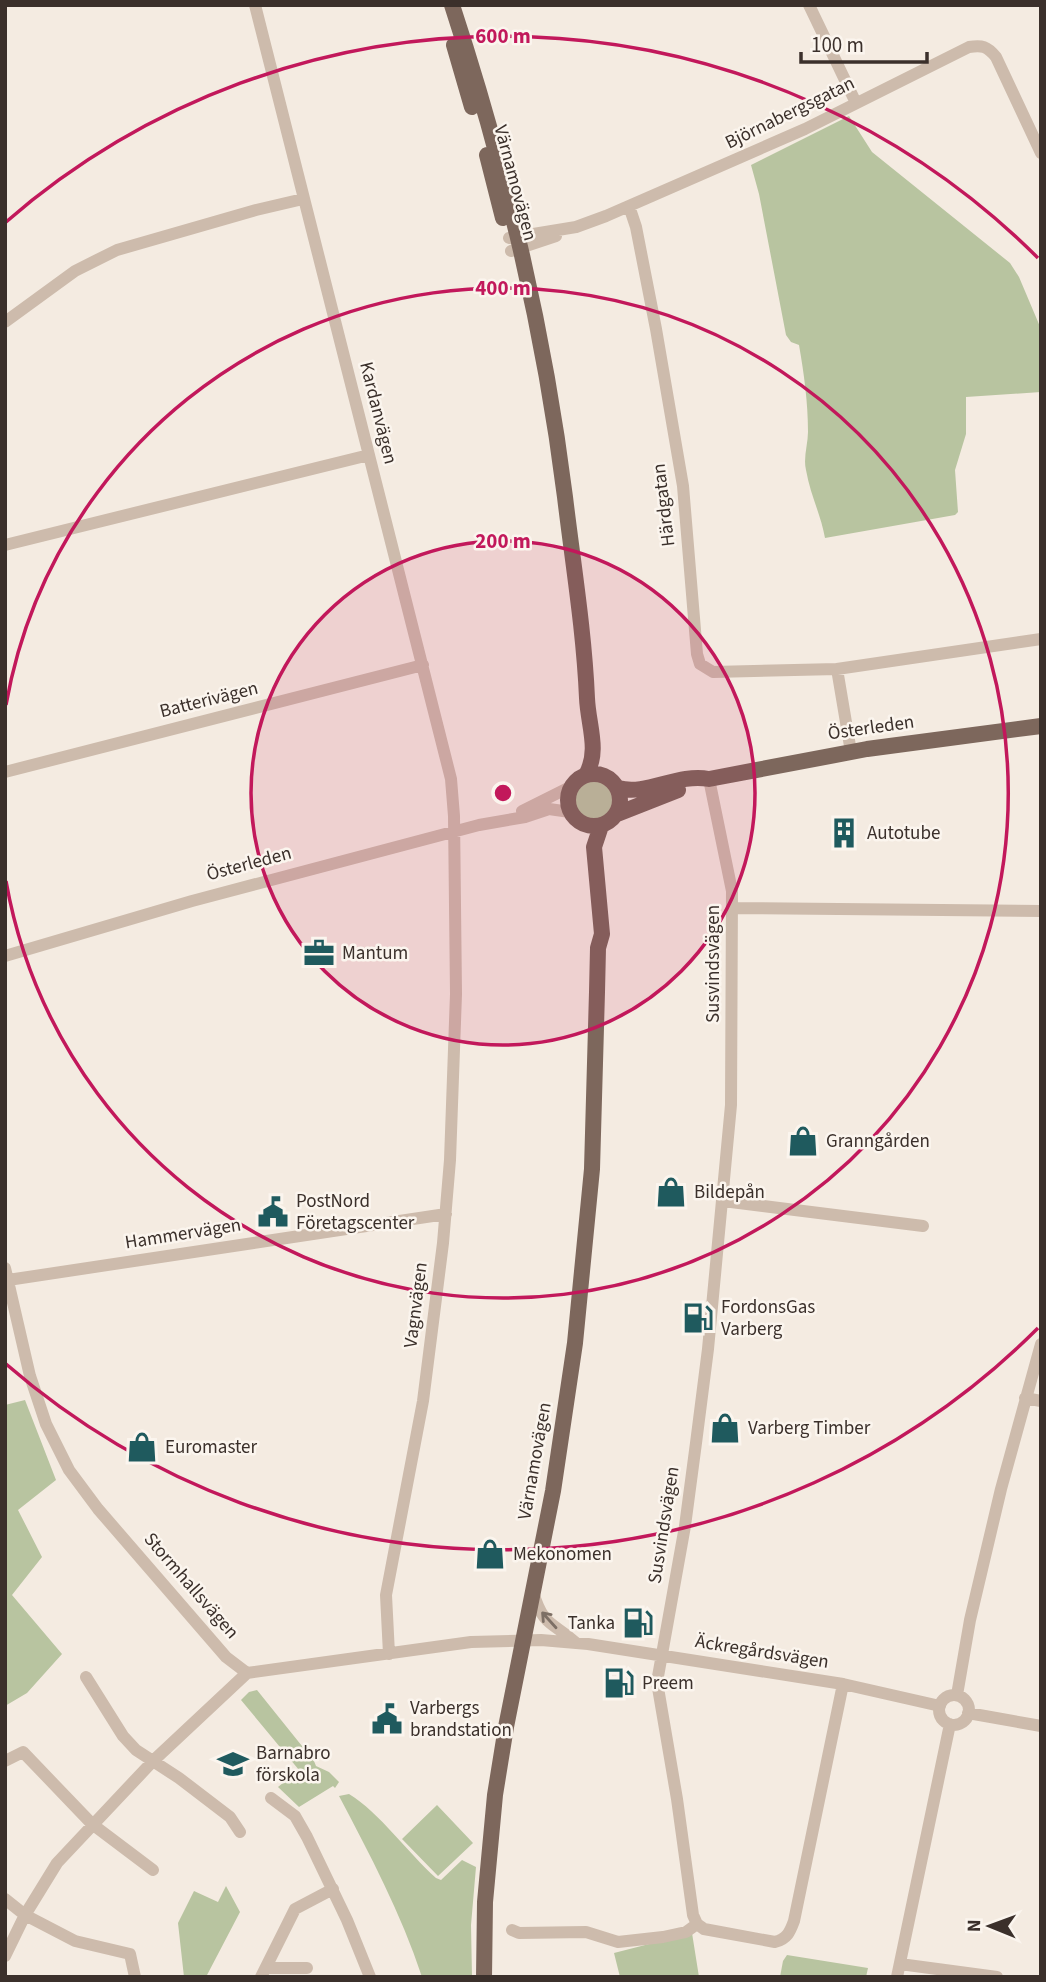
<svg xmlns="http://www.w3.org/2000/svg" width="1046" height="1982" font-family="'Source Sans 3',sans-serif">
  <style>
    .green { fill: #b8c4a0 }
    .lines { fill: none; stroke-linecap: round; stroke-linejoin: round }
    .minor { stroke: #cdbbac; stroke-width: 12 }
    .major { stroke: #7d675c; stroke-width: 16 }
    .oneway { stroke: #7d6f65 }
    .ring { fill: none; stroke: #c2185b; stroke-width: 3.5 }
    .labels { text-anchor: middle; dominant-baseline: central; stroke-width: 5; stroke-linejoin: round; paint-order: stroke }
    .street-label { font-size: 19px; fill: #3b302b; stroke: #fbf5ee }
    .poi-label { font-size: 19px; fill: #3b302b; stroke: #fbf5ee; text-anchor: start }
    .centre { fill: #c2185b; stroke: #fbf5ee; stroke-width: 3.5 }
    .ring-label { font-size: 21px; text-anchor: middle; font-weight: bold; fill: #c2185b; stroke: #fbf5ee; stroke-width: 5; stroke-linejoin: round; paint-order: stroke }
  </style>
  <rect width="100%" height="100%" fill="#f4ebe1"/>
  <path class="green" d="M849,116L872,152L1010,263L1019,277L1041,329V392L966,397V434L955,470L958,512L955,515L825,538C821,515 810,494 806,470C803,458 808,444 808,432C808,402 804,374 799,345L791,342L786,335L759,194L751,165Z
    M574 800a21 21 0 1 1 42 0a21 21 0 1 1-42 0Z
    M25,1400L56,1480L18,1510L42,1557L12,1595L62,1654L27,1693L5,1706V1405Z
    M257,1690L314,1761L316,1766L329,1772L339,1782L335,1788L333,1786L299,1807L278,1787L299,1770L241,1700L249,1692Z
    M349,1794C380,1813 407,1852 436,1878L441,1880L462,1860L476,1867L471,1925L472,1977H422C401,1913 370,1855 339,1796Z
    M437,1805L473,1843L438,1876L402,1839Z
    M226,1886L240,1912L206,1977H184L178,1923L194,1891L218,1902Z
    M692,1933L699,1977H620L614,1953Z
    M787,1955L868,1968L866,1977H780L783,1961Z"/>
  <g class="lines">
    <path class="minor" d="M255,5L451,779L454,816L456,994L450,1160L443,1243L423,1401L386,1595L389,1654
      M809,5L856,103
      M629,206L636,227L656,329L683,486L697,654L700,664L713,672L837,669L1041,639
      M509,238L576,227L606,216L805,129L969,47C982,45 987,46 996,57L1041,153
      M511,251L556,236
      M5,322L75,271L117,250L256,210L303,199
      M5,545L369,455
      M837,669L851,752
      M5,772L423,665
      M709,779L732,891L731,1105L708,1349L696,1443L685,1526L657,1682L677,1799L693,1915L697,1924L704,1929L775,1942C787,1939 790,1932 794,1921L843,1684
      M522,811L572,786
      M733,908L1041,911
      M5,956L192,901L479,825L525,817L549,809L570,812
      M723,1201L923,1226
      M5,1268L30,1376L46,1424L69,1470L98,1509L226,1657L247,1673L471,1642L541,1640L588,1644L843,1684L940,1706
      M8,1280L446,1214
      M1025,1398L1041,1401
      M533,1592C544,1628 552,1621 576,1643
      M86,1677L123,1736L136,1750L179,1778L230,1817L240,1832
      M957,1695L970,1620L1001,1489L1041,1344
      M939 1710a15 15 0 1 1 30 0a15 15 0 1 1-30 0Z
      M968,1713L1041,1726
      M5,1761L23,1752L92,1824L153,1870
      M271,1798L295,1816L307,1837L347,1920L370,1977
      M5,1899L25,1915L75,1941L130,1954L135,1977
      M512,1930L519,1933L586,1932L618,1942L663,1937L686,1932L697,1924
      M5,1956L25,1915L57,1863L153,1761L247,1673
      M900,1964L997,1977
      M266,1968H307
      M261,1977L295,1909L333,1889
      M897,1977L950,1724"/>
    <path class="major" d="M452,5C505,166 544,329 565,497C573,564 584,630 587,698C588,725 600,750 586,775
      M454,45L472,107
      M487,155L503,218
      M568 800a26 26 0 1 1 52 0a26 26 0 1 1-52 0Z
      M618,788C647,796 677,773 709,779L867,749L1041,726
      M617,814L678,790
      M484,1977L485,1902L495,1795L506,1727L553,1491L575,1343L592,1169L597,992L598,948L602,934L594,847L601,826"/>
  </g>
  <defs><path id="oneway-shaft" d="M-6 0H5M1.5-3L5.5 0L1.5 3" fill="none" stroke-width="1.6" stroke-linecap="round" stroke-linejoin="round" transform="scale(1.75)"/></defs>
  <use class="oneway" href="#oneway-shaft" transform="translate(549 1620) rotate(-132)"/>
  <circle cx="503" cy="793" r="252" fill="#c2185b" fill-opacity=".12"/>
  <g class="ring">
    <circle cx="503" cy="793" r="252"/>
    <path d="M6 705A505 505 0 1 1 6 881"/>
    <path d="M1038 1328A757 757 0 0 1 6 1364M6 222A757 757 0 0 1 1038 258"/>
  </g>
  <defs>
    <g id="building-bare" transform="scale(2.415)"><path d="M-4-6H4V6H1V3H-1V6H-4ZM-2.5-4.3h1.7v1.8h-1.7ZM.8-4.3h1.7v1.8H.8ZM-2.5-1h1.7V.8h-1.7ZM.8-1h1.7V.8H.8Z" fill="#1f5a5e" stroke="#fbf5ee" stroke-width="2.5" paint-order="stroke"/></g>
    <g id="office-bare" transform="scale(2.415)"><path d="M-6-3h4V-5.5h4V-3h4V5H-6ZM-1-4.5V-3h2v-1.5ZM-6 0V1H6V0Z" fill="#1f5a5e" stroke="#fbf5ee" stroke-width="2.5" paint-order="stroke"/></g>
    <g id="shop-bare" transform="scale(2.415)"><path d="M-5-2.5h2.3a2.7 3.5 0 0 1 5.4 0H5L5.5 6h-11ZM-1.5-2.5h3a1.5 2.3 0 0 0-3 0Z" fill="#1f5a5e" stroke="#fbf5ee" stroke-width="2.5" paint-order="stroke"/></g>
    <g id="civic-bare" transform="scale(2.415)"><path d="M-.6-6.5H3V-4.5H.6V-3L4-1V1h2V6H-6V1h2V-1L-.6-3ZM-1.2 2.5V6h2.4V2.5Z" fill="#1f5a5e" stroke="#fbf5ee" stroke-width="2.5" paint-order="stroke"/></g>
    <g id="fuel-bare" transform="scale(2.415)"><path d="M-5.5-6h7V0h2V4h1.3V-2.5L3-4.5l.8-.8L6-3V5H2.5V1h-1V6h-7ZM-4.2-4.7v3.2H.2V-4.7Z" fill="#1f5a5e" stroke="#fbf5ee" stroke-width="2.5" paint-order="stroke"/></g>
    <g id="school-bare" transform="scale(2.415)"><path d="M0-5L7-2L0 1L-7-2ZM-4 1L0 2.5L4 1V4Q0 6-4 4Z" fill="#1f5a5e" stroke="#fbf5ee" stroke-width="2.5" paint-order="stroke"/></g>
  </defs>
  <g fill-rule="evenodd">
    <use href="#building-bare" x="844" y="833"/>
    <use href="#office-bare" x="319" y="953"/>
    <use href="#shop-bare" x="803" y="1141"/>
    <use href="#shop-bare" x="671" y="1192"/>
    <use href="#civic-bare" x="273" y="1212"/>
    <use href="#fuel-bare" x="698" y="1318"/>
    <use href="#shop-bare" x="725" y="1428"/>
    <use href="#shop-bare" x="142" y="1447"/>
    <use href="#shop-bare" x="490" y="1554"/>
    <use href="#fuel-bare" x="638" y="1623"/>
    <use href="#fuel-bare" x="619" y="1683"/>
    <use href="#civic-bare" x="387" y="1719"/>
    <use href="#school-bare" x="233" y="1764"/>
  </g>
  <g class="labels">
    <g class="street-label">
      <text transform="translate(790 113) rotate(-26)">Björnabergsgatan</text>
      <text transform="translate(515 183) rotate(75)">Värnamovägen</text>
      <text transform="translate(378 413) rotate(76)">Kardanvägen</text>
      <text transform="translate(664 505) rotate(-97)">Härdgatan</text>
      <text transform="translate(209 700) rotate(-14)">Batterivägen</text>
      <text transform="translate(871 728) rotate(-8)">Österleden</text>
      <text transform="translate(249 864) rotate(-15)">Österleden</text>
      <text transform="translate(713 964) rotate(-90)">Susvindsvägen</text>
      <text transform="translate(183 1234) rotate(-9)">Hammervägen</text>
      <text transform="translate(416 1305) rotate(-83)">Vagnvägen</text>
      <text transform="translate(535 1461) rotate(-80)">Värnamovägen</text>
      <text transform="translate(664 1525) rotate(-81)">Susvindsvägen</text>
      <text transform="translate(191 1586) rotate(49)">Stormhallsvägen</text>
      <text transform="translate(762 1652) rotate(9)">Äckregårdsvägen</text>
    </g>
    <g class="poi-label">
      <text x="867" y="833">Autotube</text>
      <text x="342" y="953">Mantum</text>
      <text x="826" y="1141">Granngården</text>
      <text x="694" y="1192">Bildepån</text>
      <text x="296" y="1201">PostNord<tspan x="296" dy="22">Företagscenter</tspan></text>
      <text x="721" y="1307">FordonsGas<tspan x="721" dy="22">Varberg</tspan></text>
      <text x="748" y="1428">Varberg Timber</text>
      <text x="165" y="1447">Euromaster</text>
      <text x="513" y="1554">Mekonomen</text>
      <text x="615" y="1623" text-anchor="end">Tanka</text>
      <text x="642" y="1683">Preem</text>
      <text x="410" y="1708">Varbergs<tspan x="410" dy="22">brandstation</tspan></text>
      <text x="256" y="1753">Barnabro<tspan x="256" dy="22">förskola</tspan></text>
    </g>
  </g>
  <circle cx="503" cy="793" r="10" class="centre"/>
  <g class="ring-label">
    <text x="503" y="43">600 m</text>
    <text x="503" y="295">400 m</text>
    <text x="503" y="548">200 m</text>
  </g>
  <rect width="1046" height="1982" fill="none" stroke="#3b302b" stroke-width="14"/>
  <g transform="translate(990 1926) rotate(271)" stroke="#fbf5ee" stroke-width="5" paint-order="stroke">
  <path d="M0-5L12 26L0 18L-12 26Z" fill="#3b302b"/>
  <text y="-10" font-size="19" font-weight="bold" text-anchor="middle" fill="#3b302b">N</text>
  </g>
  <path d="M801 52v10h126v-10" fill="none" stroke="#3b302b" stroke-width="3.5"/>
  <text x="811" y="52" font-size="21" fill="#3b302b" stroke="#fbf5ee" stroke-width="5" paint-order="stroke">100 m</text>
</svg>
